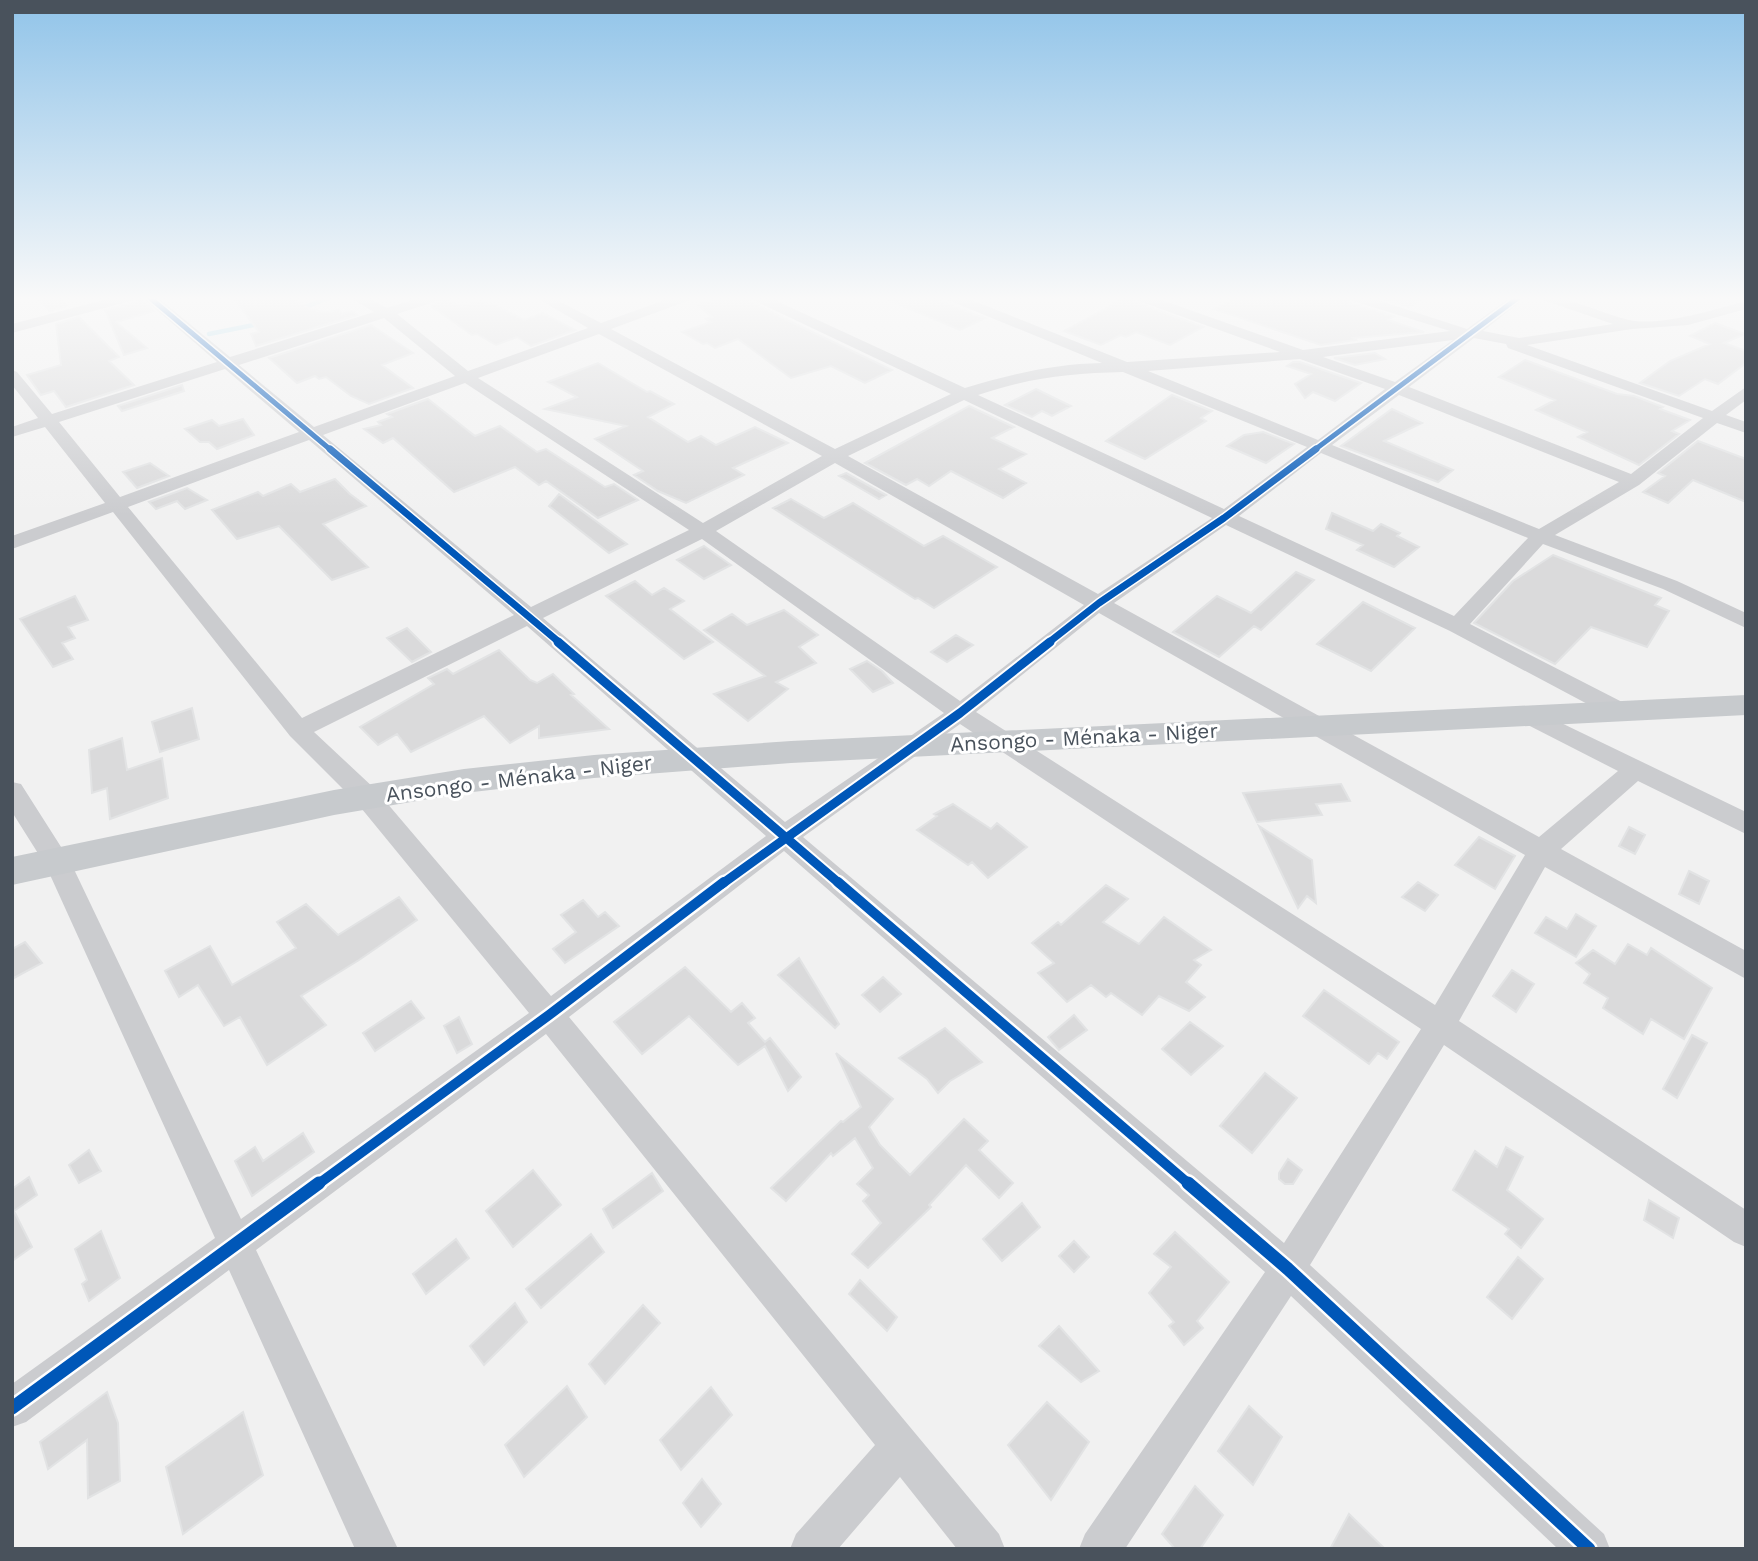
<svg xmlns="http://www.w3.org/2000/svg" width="1758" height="1561" font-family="'Work Sans',sans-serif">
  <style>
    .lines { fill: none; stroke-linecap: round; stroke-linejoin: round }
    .stream { stroke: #aedbea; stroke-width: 4.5 }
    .building { fill: #dadadb; stroke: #e2e3e4; stroke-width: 2 }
    .minor { fill: #cbcccf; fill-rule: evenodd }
    .major { fill: #c7cacd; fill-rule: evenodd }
    .cycleway-far4-casing { stroke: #fff; stroke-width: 8 }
    .cycleway-far3-casing { stroke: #fff; stroke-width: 10 }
    .cycleway-far2-casing { stroke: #fff; stroke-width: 13 }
    .cycleway-far1-casing { stroke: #fff; stroke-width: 15 }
    .cycleway-casing { stroke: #fff; stroke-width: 18 }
    .cycleway-far4 { stroke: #0057b8; stroke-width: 5 }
    .cycleway-far3 { stroke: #0057b8; stroke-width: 7 }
    .cycleway-far2 { stroke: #0057b8; stroke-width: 9 }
    .cycleway-far1 { stroke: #0057b8; stroke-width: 10 }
    .cycleway { stroke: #0057b8; stroke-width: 13 }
    .labels { text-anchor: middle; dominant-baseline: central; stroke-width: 6; stroke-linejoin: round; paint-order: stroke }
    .street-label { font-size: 21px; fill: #49525c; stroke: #fff }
  </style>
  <rect width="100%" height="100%" fill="#f1f1f1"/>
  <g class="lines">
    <path class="stream" d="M300,309L331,297
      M209,334L263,323"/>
  </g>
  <path class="building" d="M37,297H59L68,306L50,311Z
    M139,297L154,311L116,322L147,348L124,355L105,310L135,303Z
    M233,297H274L278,300L288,297L312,310L326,312L339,310L342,314L352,311L357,315L256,346L251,334L259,332Z
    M730,297H748L752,302L783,318L892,370L865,383L831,366L791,378L738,339L715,348L707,343L703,344L682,332L711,322L706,319L712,317L697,305Z
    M881,297H928L985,318L960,330Z
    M1127,297H1131L1135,302L1203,327L1170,345L1136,332L1126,337L1121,335L1101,345L1064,331Z
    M1238,297H1345L1349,303L1394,316L1388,320L1424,332L1353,338L1356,340L1321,345L1214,309Z
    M1375,297H1427L1409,307Z
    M444,299L462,307L481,301L488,305L493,304L524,320L543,313L575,330L531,346L517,337L496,345L477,334L472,335L431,306Z
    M79,317L119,357L109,361L134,385L66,407L54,391L41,395L27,375L61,365L56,324Z
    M1715,323L1745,334L1724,343L1746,351V363L1718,384L1705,379L1679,396L1640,383L1670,361L1710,344L1690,336Z
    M371,325L413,353L382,365L413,388L369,404L351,396L326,377L319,379L315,376L297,383L269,358Z
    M1375,353L1385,359L1355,365L1334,358Z
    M1525,360L1617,394L1634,396L1663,407L1660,409L1690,420L1672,431L1679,434L1639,465L1578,437L1587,432L1536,410L1555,400L1499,377Z
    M1293,362H1300L1361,383L1335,401L1313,392L1305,398L1295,384L1311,374L1287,366Z
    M598,363L647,392L650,391L674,404L648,417L688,442L701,436L716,445L755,427L788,443L733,468L744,475L686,503L658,491L634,475L643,471L595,439L626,426L545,409L577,397L548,382Z
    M182,385L184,391L122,411L118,406Z
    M1036,389L1071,406L1052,416L1042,411L1032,417L1005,405Z
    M1172,395L1212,411L1201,418L1206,421L1145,459L1106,441Z
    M428,399L475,436L500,426L537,452L546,449L605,487L614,484L638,500L598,518L546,481L539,485L515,467L454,492L393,438L383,443L364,429L381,425L378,422L392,417L387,414Z
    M969,406L1014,427L992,438L1026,454L999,469L1026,483L1003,498L951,471L929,486L917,479L906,485L865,463Z
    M1392,409L1422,423L1384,441L1453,470L1438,482L1341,446Z
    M243,419L254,435L217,449L209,442H200L185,429L212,420L219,426Z
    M1263,432L1294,444L1266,463L1227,446L1244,435Z
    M1698,441L1746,459V502L1693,480L1668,503L1643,492L1665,476L1658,473Z
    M150,463L169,476L137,488L123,472Z
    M846,473L886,495L879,499L839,476Z
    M335,479L350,494L366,506L323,524L368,567L332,580L279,526L237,539L212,510L258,492L263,496L291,484L300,492Z
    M187,488L207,500L185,509L177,501L156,509L149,502Z
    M559,494L627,544L609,553L549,506Z
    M791,499L824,518L853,503L924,546L943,536L997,567L934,608L918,598L915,599L773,508Z
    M1332,513L1373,531L1381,524L1400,533L1397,536L1419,547L1394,567L1357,550L1363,545L1326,529Z
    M704,546L731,565L704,579L677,560Z
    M1553,555L1661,598L1655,605L1669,611L1647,647L1591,627L1555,664L1474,623L1513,581Z
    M1296,572L1314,580L1261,630L1254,626L1219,657L1173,632L1217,596L1251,613Z
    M635,581L652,595L664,588L684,601L670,609L713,642L684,659L606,596Z
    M75,596L88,620L68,627L75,638L62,643L73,659L53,667L20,619Z
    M1363,602L1415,628L1371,671L1317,644Z
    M784,610L818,635L799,647L816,663L776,682L788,689L748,721L714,694L765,676L704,630L732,614L747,625Z
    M407,628L431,652L412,662L387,638Z
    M956,635L973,645L947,662L931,652Z
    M499,650L530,680L537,683L553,674L574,694L571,695L609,729L539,738V726L510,743L484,716L411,752L397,734L378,745L360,727L434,684L428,678L447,669L453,674Z
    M867,661L882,671L893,683L873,692L850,669Z
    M192,708L199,739L160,752L152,722Z
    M122,738L127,770L162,758L168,798L110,819L107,788L92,793L89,750Z
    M1341,784L1350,801L1316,804L1322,815L1257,822L1243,793Z
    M953,804L991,829L997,823L1027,847L988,878L972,862L968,865L917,830L937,816L934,814Z
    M1259,826L1312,860L1316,903L1307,896L1298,908Z
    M1629,827L1645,835L1635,854L1619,846Z
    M1479,837L1515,856L1495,889L1455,865Z
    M1689,871L1709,881L1699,904L1679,894Z
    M1418,882L1438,895L1425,911L1402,897Z
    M1106,885L1128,899L1103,922L1139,944L1164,917L1211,950L1194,960L1201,965L1186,982L1205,997L1189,1011L1159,996L1142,1015L1111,993L1106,997L1091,985L1067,1002L1038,973L1054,963L1032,943L1058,922L1061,925Z
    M399,897L417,920L359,960L301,996L326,1025L267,1065L240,1017L224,1026L198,985L179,997L165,971L210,946L232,985L296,948L277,922L306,904L338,935Z
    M583,900L598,917L605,912L619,926L565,963L553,949L576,932L561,915Z
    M1576,914L1596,926L1576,957L1535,933L1546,917L1567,929Z
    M25,942L42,963L12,979V949Z
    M1628,944L1647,955L1651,948L1712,988L1684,1039L1651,1019L1643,1034L1603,1008L1608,998L1584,983L1590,974L1576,963L1593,950L1615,964Z
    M799,958L839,1024L835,1028L778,975Z
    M685,967L731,1012L742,1003L755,1018L748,1023L765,1042L770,1038L801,1077L788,1091L765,1046L738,1065L689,1016L642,1054L614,1022Z
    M1512,970L1534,984L1516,1012L1493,996Z
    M883,977L901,994L880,1012L862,995Z
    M1324,990L1399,1042L1387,1059L1378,1053L1369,1064L1303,1016Z
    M411,1001L424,1018L375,1051L363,1033Z
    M1074,1015L1087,1030L1059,1050L1048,1037Z
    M459,1017L472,1044L457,1053L444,1026Z
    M1190,1022L1223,1046L1191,1075L1162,1049Z
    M945,1028L982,1062L950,1081L938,1093L927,1079L899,1058Z
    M1692,1035L1707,1043L1677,1098L1663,1089Z
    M836,1053L893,1099L869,1127L880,1145L910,1175L964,1119L988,1141L979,1150L1013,1183L999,1198L966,1165L929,1205L931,1207L868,1268L852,1254L881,1223L863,1201L869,1195L857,1184L873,1168L855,1138L833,1156L831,1153L786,1201L771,1188L841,1121L843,1122L861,1107Z
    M1265,1073L1297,1098L1252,1153L1220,1126Z
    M303,1133L314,1152L252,1196L235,1161L255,1147L263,1161Z
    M1506,1147L1523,1157L1507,1190L1543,1219L1521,1248L1505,1234L1509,1229L1453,1190L1475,1151L1497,1167Z
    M89,1150L101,1171L79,1183L69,1165Z
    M1288,1159L1302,1170L1293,1184H1285L1279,1179V1173Z
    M533,1170L561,1205L513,1247L486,1211Z
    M652,1173L663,1191L613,1228L603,1209Z
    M29,1177L37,1195L14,1211L32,1247L12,1261V1189Z
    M1649,1200L1679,1218L1673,1238L1644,1220Z
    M1022,1203L1040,1227L1002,1261L983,1239Z
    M101,1231L120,1278L89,1301L82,1284L87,1280L75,1249Z
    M1175,1232L1229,1282L1197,1321L1203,1328L1184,1345L1169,1326L1174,1322L1149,1293L1171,1267L1154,1254Z
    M591,1234L604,1252L541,1308L526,1289Z
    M456,1239L469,1258L426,1294L413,1274Z
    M1074,1241L1089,1257L1074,1272L1059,1256Z
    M1518,1257L1543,1279L1512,1319L1487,1297Z
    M860,1280L897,1317L887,1331L849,1294Z
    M515,1303L527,1322L484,1365L470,1346Z
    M643,1305L660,1323L605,1384L589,1364Z
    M1059,1326L1099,1371L1081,1382L1039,1346Z
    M567,1386L587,1417L524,1477L505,1445Z
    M711,1387L732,1415L681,1470L660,1440Z
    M107,1392L118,1423L120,1481L88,1498L87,1440L48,1469L40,1442Z
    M1047,1402L1089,1442L1051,1500L1008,1445Z
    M1249,1406L1282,1437L1253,1485L1218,1451Z
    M243,1412L263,1475L183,1534L166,1467Z
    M702,1479L721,1504L701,1527L683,1503Z
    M1195,1486L1223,1515L1200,1549H1175L1162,1534Z
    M1349,1514L1385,1549H1330Z"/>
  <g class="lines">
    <path class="minor" d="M115,297H136L134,300L12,333V324Z
      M142,297H157L230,357L374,312L349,297H366L387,308L422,297H442L440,300L397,314L468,371L588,328L535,297H551L601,323L673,297H692L690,300L611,329L835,449L951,394L753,300L751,297H768L965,388C1011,374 1054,364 1102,363L948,300L946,297H964L1127,362L1280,352L1136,300L1134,297H1153L1303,350L1450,331L1350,300L1348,297H1368L1467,329L1511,297H1526L1483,331L1519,338L1613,324L1543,300L1541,297C1573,297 1599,313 1629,320C1660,327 1716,309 1746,301V309L1688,325L1632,329L1527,345L1712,411L1746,387V400L1726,415L1746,422V433L1717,423L1639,485L1555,535L1677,581L1746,613V628L1663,589L1543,544L1470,624L1626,704L1629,710L1626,716L1618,718L1610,716L1450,631L1226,525L1114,603L1539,837L1618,771L1518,720L1514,714L1518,708L1526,706L1746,812V834L1638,781L1561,849L1746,951V979L1545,867L1459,1021L1746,1210V1247L1734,1242L1444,1045L1310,1265L1604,1534L1610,1549H1558L1291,1296L1125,1549H1079L1085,1534L1265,1272L784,851L569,1017L999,1534L1005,1549H957L900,1477L838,1549H790L796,1534L875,1445L546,1034L256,1250L398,1549H355L229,1270L26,1422L12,1427V1384L215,1238L46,866L12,812V782L21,784L70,861L241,1219L529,1013L357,803L290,736L113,512L12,549V536L105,503L45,427L12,437V427L38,418L12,385V370L17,372L52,414L217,362ZM384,318L455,376L314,427L239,365ZM599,334L822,456L703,523L478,378ZM1474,338L1506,344L1508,348L1703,418L1631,474L1409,387ZM1453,340L1395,382L1323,357L1337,355ZM1300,359L1385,389L1318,440L1148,371ZM225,369L299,432L120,497L59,422ZM1123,372L1307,447L1224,509L978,395C1028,378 1070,373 1123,372ZM465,383L689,530L531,607L323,435ZM1399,395L1619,482L1539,529L1332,445ZM964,400L1212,518L1098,594L848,456ZM309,440L514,615L302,718L128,507ZM1321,453L1528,538L1454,616L1239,516ZM835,463L1084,605L960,701L716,531ZM702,539L944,713L785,822L543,618ZM1099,613L1525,855L1435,1005L976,712ZM527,626L766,836L551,996L375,789L314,732ZM960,724L1421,1029L1284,1243L803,837Z"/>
    <path class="major" d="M1746,695V715L791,763L594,778L464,793L334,815L12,885V857L334,790L464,769L594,755L791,741Z"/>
    <g class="cycleway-far4-casing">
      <path id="cycleway-far4" d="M149,297L332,451
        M1313,451L1519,297"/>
    </g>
    <g class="cycleway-far3-casing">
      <path id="cycleway-far3" d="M330,449L560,643
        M1048,643L1099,603L1224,518L1316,449"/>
    </g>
    <g class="cycleway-far2-casing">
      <path id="cycleway-far2" d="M558,642L840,884
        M722,884L960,713L1050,642"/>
    </g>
    <g class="cycleway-far1-casing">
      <path id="cycleway-far1" d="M838,882L1190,1185
        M317,1185L549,1015L724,882"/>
    </g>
    <g class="cycleway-casing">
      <path id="cycleway" d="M1188,1183L1288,1269L1589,1549
        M12,1408L319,1183"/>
    </g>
    <use href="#cycleway-far4" class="cycleway-far4"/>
    <use href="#cycleway-far3" class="cycleway-far3"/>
    <use href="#cycleway-far2" class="cycleway-far2"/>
    <use href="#cycleway-far1" class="cycleway-far1"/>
    <use href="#cycleway" class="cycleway"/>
  </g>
  <linearGradient id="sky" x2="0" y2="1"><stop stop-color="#91c4e9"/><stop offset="0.58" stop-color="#f9f9f9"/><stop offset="1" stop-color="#f9f9f9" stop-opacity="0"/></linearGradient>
  <rect width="1758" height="515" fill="url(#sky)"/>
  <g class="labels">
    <g class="street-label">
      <text transform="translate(1084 737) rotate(-3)">Ansongo - Ménaka - Niger</text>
      <text transform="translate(519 778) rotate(-7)">Ansongo - Ménaka - Niger</text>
    </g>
  </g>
  <rect width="1758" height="1561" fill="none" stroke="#49525c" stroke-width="28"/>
</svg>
